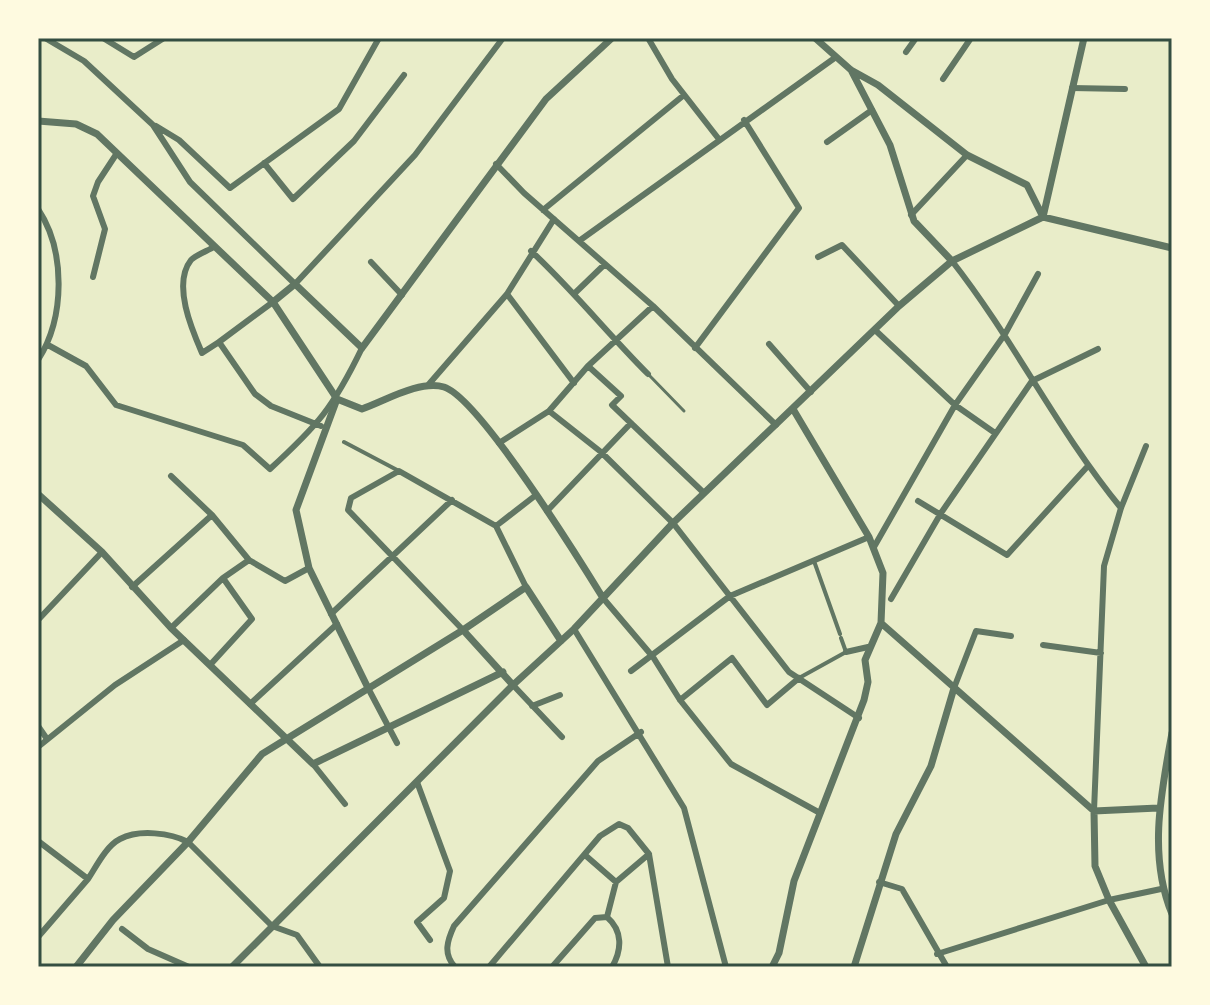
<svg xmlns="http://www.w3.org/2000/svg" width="1210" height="1005" font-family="Literata,serif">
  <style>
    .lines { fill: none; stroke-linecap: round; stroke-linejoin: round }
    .service { stroke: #617663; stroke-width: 3 }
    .pedestrian { stroke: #617663; stroke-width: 4 }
    .minor { stroke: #617663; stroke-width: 6 }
    .tertiary { stroke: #617663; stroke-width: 7 }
    .neatline { fill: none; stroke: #344e41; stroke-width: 3 }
  </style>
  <rect width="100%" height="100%" fill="#e9edc9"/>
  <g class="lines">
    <path class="service" d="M648,374L684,411"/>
    <path class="pedestrian" d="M344,442L399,471
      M814,561L840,634
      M799,678L846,652L841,638"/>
    <path class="minor" d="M45,38L84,61L153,125L190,182L295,284L415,155L503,38
      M103,38L134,57L164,38
      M648,38L672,79L718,138
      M906,52L916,38
      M943,79L971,38
      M1072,88L1125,89
      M156,126L179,140L230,188L339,109L379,38
      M827,142L872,110
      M264,163L293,199L354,141L404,75
      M496,164L524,193L653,306L776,425
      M38,209C66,251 65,318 38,360
      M543,210L684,95
      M911,215L967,155
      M579,241L836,57
      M214,247C207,251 196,255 191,260C172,284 192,330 202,353L219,342L255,394L271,406L321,426
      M531,251C573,290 608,334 648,374
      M818,257L842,245L899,306
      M952,261C1014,340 1057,430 1121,508
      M371,262L402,295
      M93,277L105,229L93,196L98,182L117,153
      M576,292L605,264
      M507,294L574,383
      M875,330L955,405L995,433
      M219,342L273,302
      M769,344L811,392
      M48,345L86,366L116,405L243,445L270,469C318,425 333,408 362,348
      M695,348L799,208L744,120
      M588,366L621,396L612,405L704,493
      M429,384L507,294L554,219
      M549,411L601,452L673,523L789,672L859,718
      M499,443L549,411L588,366L653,306
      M171,476L212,515L249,560L285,581L309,568
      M918,501L1007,555L1087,467
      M547,511L631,423
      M496,526L536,495
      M874,547L955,405L1005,334L1038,274
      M132,587L212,515
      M603,598L653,657L680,700L731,764L820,813
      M891,599L941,513L1032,381L1098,349
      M331,614L452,500
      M38,620L102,552
      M171,628L223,578L249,560
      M574,629L684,808L726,967
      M463,630L348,510L351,498L399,471L496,526L526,587
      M1043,645L1101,653
      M846,652L868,647
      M210,665L252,619L223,578
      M631,671L730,596L869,537
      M513,685L562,737
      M368,688L397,743
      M954,688L976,631L1011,636
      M680,700L732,658L767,705L799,678
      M250,704L337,624
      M532,706L560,695
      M38,726L47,739
      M38,747L115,685L184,640
      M313,764L345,804
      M417,782L450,871L444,898L417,922L430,940
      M1094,811L1104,566L1121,508L1146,446
      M38,841L88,879C96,867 106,846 120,839C139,829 171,833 188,842L272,926L297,935L320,967
      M585,855L616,882L607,917C623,931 622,950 612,967
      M616,882L649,854
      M879,882L902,889L947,967
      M122,929L148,949L189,967
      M38,937L88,879
      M937,954L1109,900L1161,889
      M455,967C443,954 447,941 454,926L598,761L641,732
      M489,967L600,836L619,824L628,828L649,854L668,967
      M552,967L595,918L607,917"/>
    <path class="tertiary" d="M815,38L851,70L878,85L967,155L1027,185L1043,217L1172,248
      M851,70L890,145L914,221L952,261
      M38,121L76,124L97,134L273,302L337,399L362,409C385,401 419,380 444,387C479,398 579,559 603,598
      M1043,217L1084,38
      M273,302L295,284L362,348L546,99L612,38
      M337,399L296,510L309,568L368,688
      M38,494L102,552L171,628L313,764L503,672
      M881,623L1094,811L1158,808
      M463,630L513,685
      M1172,733C1161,793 1148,856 1172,914
      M1094,811L1095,866L1109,900L1146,967
      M76,967L113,920L188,842L262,754L463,630L526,587L561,641
      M232,967L513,685L574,629L673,523L899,306L952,261L1043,217
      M772,967L779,953L794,881L864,700L868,682L865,660L881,623L883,573L869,537L793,409
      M854,967L896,834L931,766L954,688"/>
  </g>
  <rect width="1210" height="1005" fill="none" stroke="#fefae0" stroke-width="80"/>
  <rect x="40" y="40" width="1130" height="925" class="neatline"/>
</svg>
